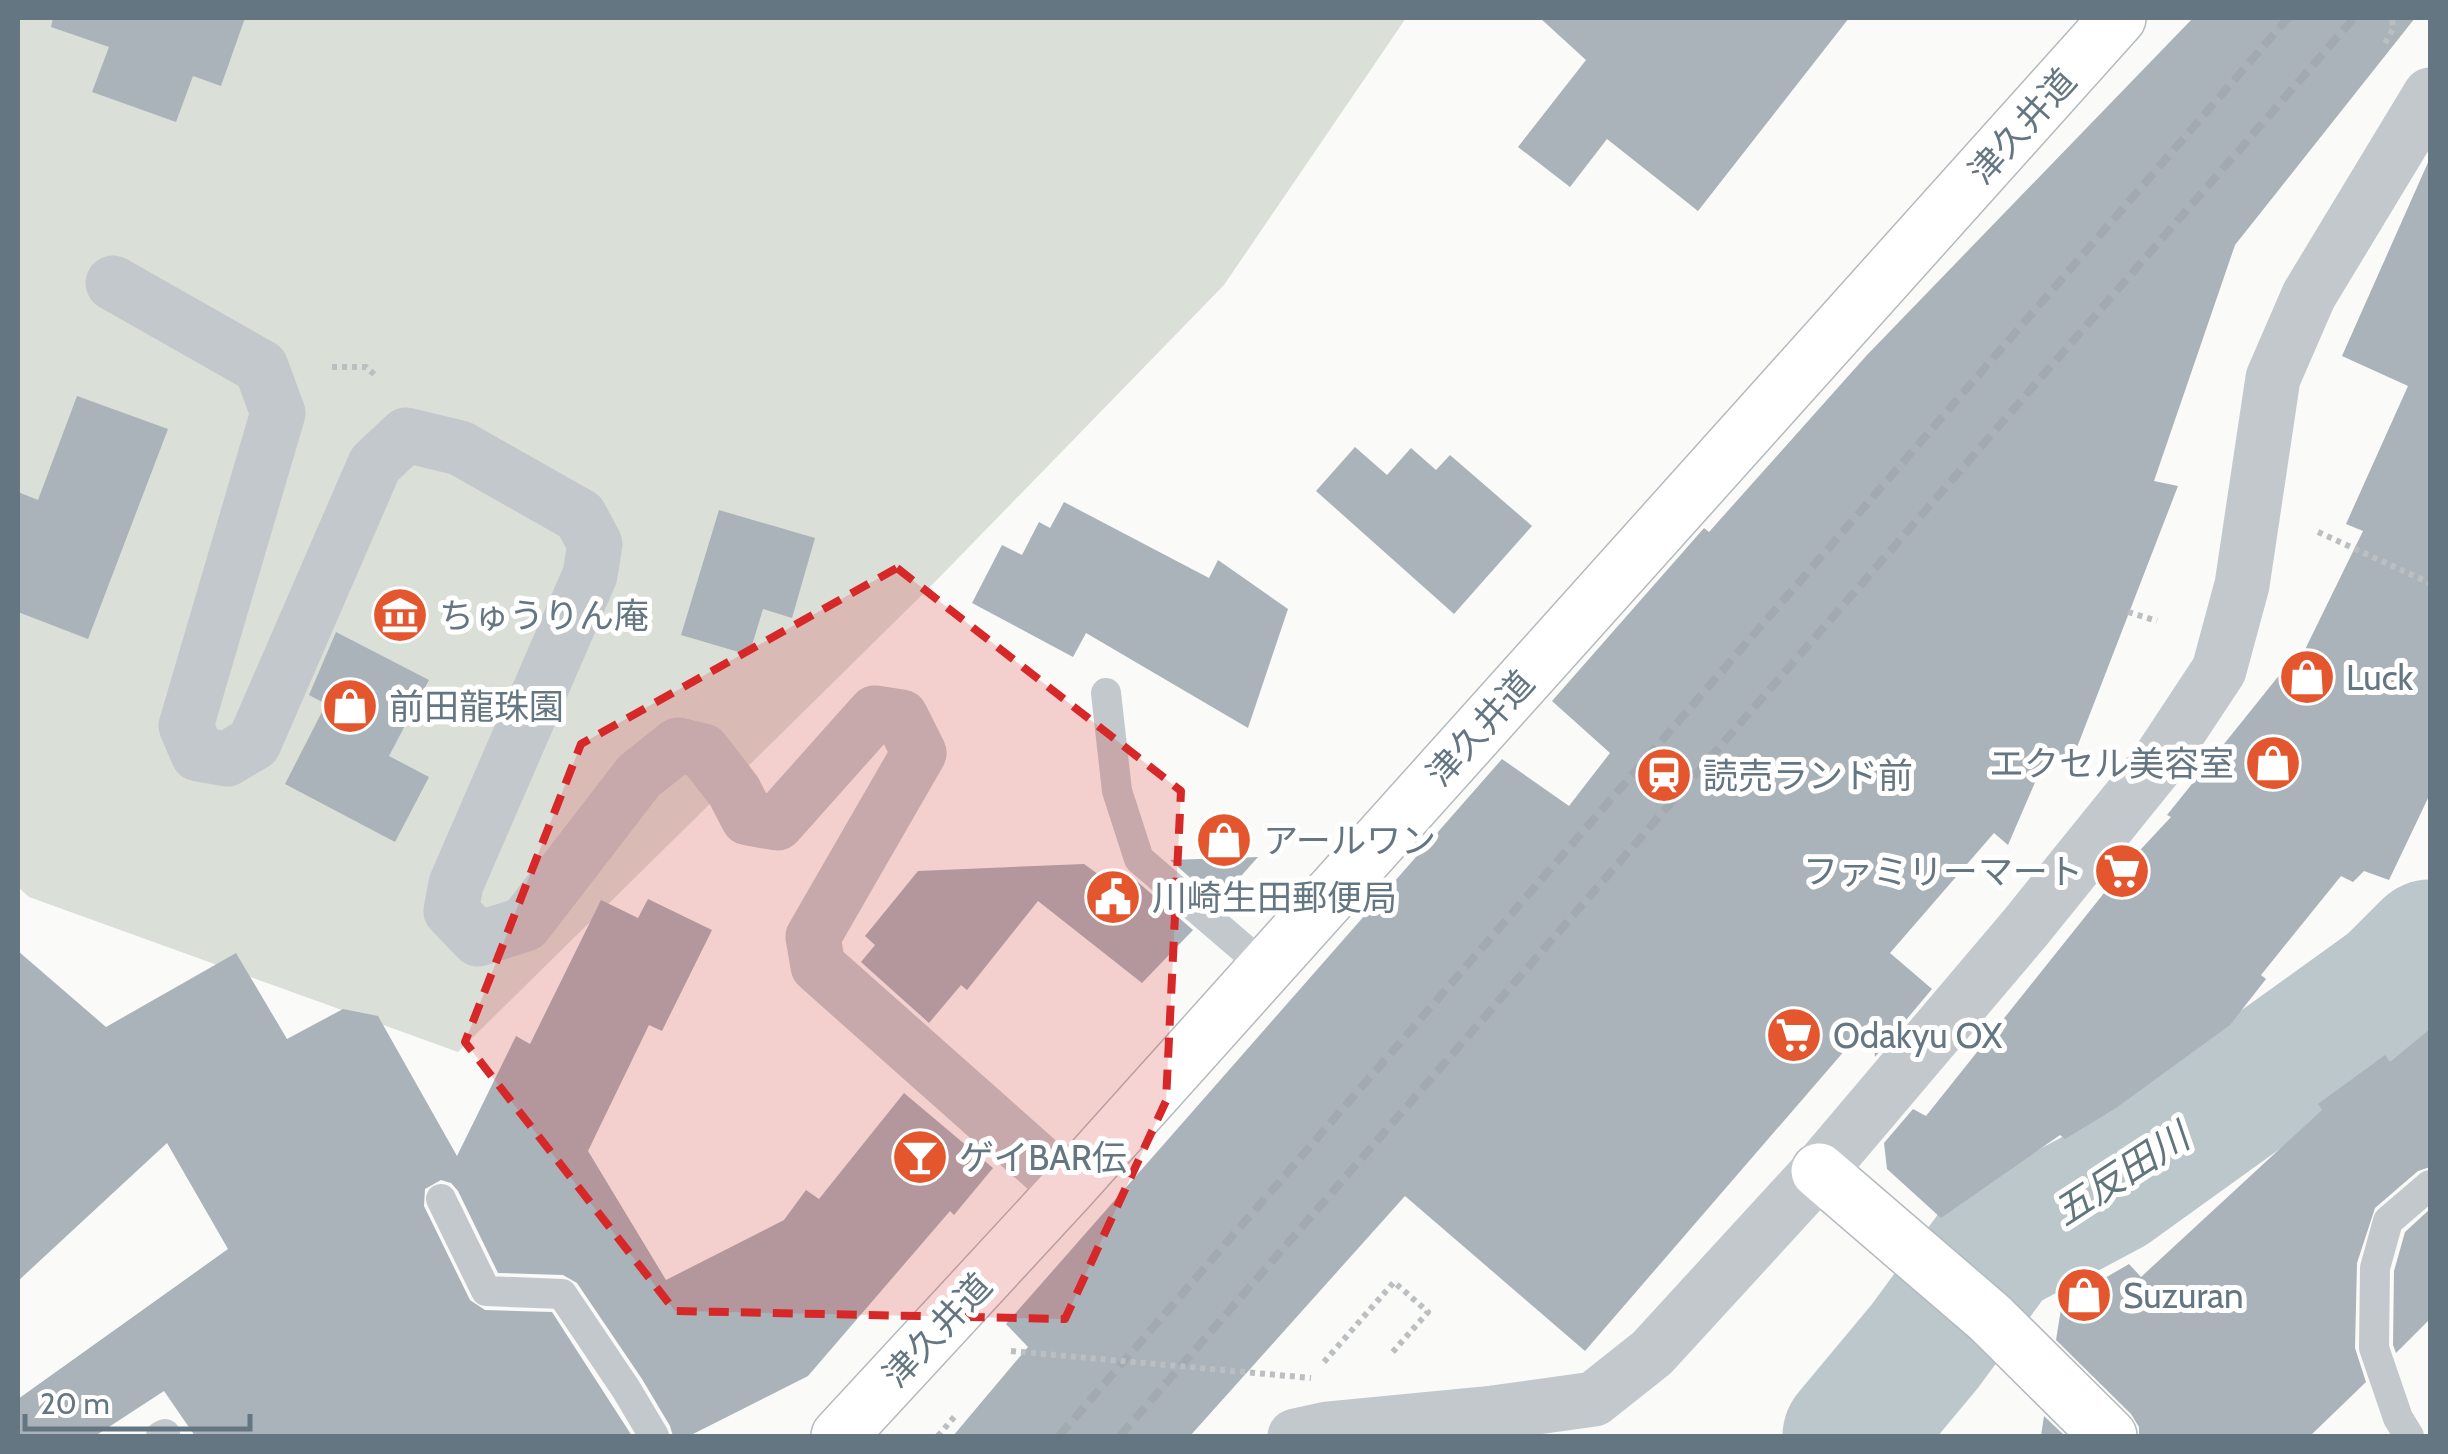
<svg xmlns="http://www.w3.org/2000/svg" width="2448" height="1454" font-family="Cabin,'Noto Sans JP',sans-serif">
  <style>
    .green { fill: #dadfd7 }
    .lines { fill: none; stroke-linecap: round; stroke-linejoin: round }
    .stream { stroke: #bbc7cb; stroke-width: 22 }
    .river { stroke: #bbc7cb; stroke-width: 135 }
    .building { fill: #aab3b9 }
    .secondary-casing { stroke: #b3babf; stroke-width: 58 }
    .primary-casing { stroke: #b5babe; stroke-width: 58 }
    .path { stroke: #bbbfc2; stroke-width: 6; stroke-dasharray: 5 5; stroke-linecap: butt }
    .lane { stroke: #c3c8cc; stroke-width: 30 }
    .street { stroke: #c3c8cc; stroke-width: 55 }
    .secondary { stroke: #fff; stroke-width: 55 }
    .primary { stroke: #fff; stroke-width: 55 }
    .rail { stroke: #a2aab0; stroke-width: 8; stroke-dasharray: 15 8; stroke-linecap: butt }
    .path-bridge { stroke: #bbbfc2; stroke-width: 6; stroke-dasharray: 5 5; stroke-linecap: butt }
    .marked { fill: #d62828; fill-opacity: 0.2; stroke: #d62828; stroke-width: 8; stroke-dasharray: 20 12; stroke-linejoin: round }
    .labels { text-anchor: middle; dominant-baseline: central; stroke-width: 10; stroke-linejoin: round; paint-order: stroke }
    .street-label { font-size: 35px; fill: #657683; stroke: #fff }
    .poi-label { font-size: 35px; fill: #657683; stroke: #fff; text-anchor: start }
    .water-label { font-size: 38px; font-style: italic; fill: #60757c; stroke: #fff }
  </style>
  <rect width="100%" height="100%" fill="#fafaf8"/>
  <path class="green" d="M18,18H1406L1224,285L930,587L458,1052L29,897L18,887Z"/>
  <g class="lines">
    <path class="stream" d="M1852,1435L1853,1436"/>
    <path class="river" d="M1850,1436L1925,1346L1997,1248L2110,1188L2392,985L2430,947"/>
  </g>
  <path class="building" d="M53,18H245L221,86L193,76L176,122L92,92L109,47L51,27Z
    M1540,18H1849L1698,211L1607,139L1570,187L1518,147L1586,60Z
    M2193,18H2415L2235,245L2154,481L2178,486L2069,768L2046,757L2008,845L1994,833L1890,953L1932,989L1875,1057L1871,1020L1585,1351L1405,1196L1190,1436H953L1028,1347L1006,1324L1502,759L1569,806L1610,753L1552,701L1704,528L1709,532L1867,355Z
    M2430,158V794L2389,880L2364,871L2353,882L2341,876L2261,975L2266,979L2230,1025L2116,1108L2065,1139L2060,1135L1941,1218L1887,1169L1884,1143L1913,1109L1926,1116L2128,863L2171,817L2167,815L2285,668L2294,672L2363,531L2346,524L2408,386L2342,356Z
    M77,396L168,429L88,639L18,612V492L38,500Z
    M1355,447L1387,475L1411,448L1436,470L1450,455L1532,526L1454,614L1316,491Z
    M1064,502L1209,578L1218,560L1288,609L1248,728L1086,633L1073,657L972,603L1002,545L1022,555L1039,522L1050,528Z
    M719,510L815,538L792,618L763,609L749,655L681,635Z
    M336,632L429,680L389,756L429,777L395,842L285,784L326,704L309,695Z
    M1258,857L1218,902L1170,860Z
    M1084,864L1120,890L1132,877L1193,930L1142,983L1038,901L967,990L961,985L929,1023L861,962L875,945L865,936L918,871Z
    M648,899L712,930L662,1031L649,1025L588,1151L666,1280L784,1220L806,1190L819,1199L904,1093L993,1168L954,1215L950,1211L808,1376L689,1436H673L670,1426L642,1379L577,1283L563,1275L498,1273L458,1191L451,1183L441,1180L425,1189L424,1206L470,1300L485,1310L552,1312L632,1436H195L164,1391L95,1436H18V1399L228,1249L167,1143L18,1281V951L106,1027L236,953L287,1039L343,1009L378,1016L457,1156L516,1036L530,1044L601,900L638,918Z
    M2430,1029V1167L2418,1171L2375,1208L2357,1263L2355,1348L2366,1382L2310,1436H2139V1427L2131,1414L2056,1340L2062,1303L2129,1264L2141,1277L2322,1110L2318,1104L2385,1055L2390,1062Z
    M2430,1209V1319L2396,1353L2393,1345L2394,1271L2405,1232Z
    M2044,1416L2065,1436H2041Z"/>
  <g class="lines">
    <g class="secondary-casing">
      <path id="secondary" d="M1819,1171L1990,1318L2109,1436"/>
    </g>
    <g class="primary-casing">
      <path id="primary" d="M839,1436L1068,1188L2118,18"/>
    </g>
    <path class="path" d="M2385,43L2393,29L2392,18
      M332,367H366L376,376
      M2318,532L2430,583
      M2128,612L2157,621
      M1324,1362L1394,1282L1428,1312L1391,1354
      M938,1436L955,1416"/>
    <path class="lane" d="M1106,693L1117,791L1139,859L1265,967
      M441,1199L486,1291L562,1294L626,1389L654,1436
      M161,1436L165,1434
      M2409,1436L2398,1418L2374,1348L2375,1268L2388,1221L2430,1185"/>
    <path class="street" d="M113,283L261,367L278,413L186,726L198,754L227,759L254,743L375,464L406,435L460,448L580,516L595,544L590,575L456,884L451,911L478,939L525,924L639,776L678,745L703,751L734,791L748,818L777,823L875,713L901,717L919,753L813,937L818,966L1068,1188
      M1295,1436L1327,1429L1493,1413L1594,1399L1652,1353L1819,1171L2025,928L2155,767L2219,670L2242,585L2273,378L2309,295L2430,95"/>
    <use href="#secondary" class="secondary"/>
    <use href="#primary" class="primary"/>
    <path class="rail" d="M1059,1436L2288,18
      M1120,1436L2354,18"/>
    <path class="path-bridge" d="M1011,1351L1311,1378"/>
  </g>
  <path class="marked" d="M897,568L1181,791L1166,1101L1065,1319L675,1311L465,1042L581,744Z"/>
  <defs>
    <g id="museum-disc" transform="scale(2.875)"><circle r="9.5" fill="#e4572e" stroke="#fff"/><path d="M0-6L6-3V-2H-6V-3ZM-5-1h2V3h-2ZM-1-1h2V3h-2ZM3-1h2V3H3ZM-6 4H6V6H-6Z" fill="#fff"/></g>
    <g id="shop-disc" transform="scale(2.875)"><circle r="9.5" fill="#e4572e" stroke="#fff"/><path d="M-5-2.5h2.3a2.7 3.5 0 0 1 5.4 0H5L5.5 6h-11ZM-1.5-2.5h3a1.5 2.3 0 0 0-3 0Z" fill="#fff"/></g>
    <g id="station-disc" transform="scale(2.875)"><circle r="9.5" fill="#e4572e" stroke="#fff"/><path d="M-3-6H3Q5-6 5-4V2Q5 4 3 4L4.5 6H3L1.5 4h-3L-3 6H-4.5L-3 4Q-5 4-5 2V-4Q-5-6-3-6ZM-3.5-4v3h7v-3ZM-3.5 1v1.5H-2V1ZM2 1v1.5H3.5V1Z" fill="#fff"/></g>
    <g id="supermarket-disc" transform="scale(2.875)"><circle r="9.5" fill="#e4572e" stroke="#fff"/><path d="M-6-5.5h2.5l.6 2H6L4.5 2H-2.5L-4.4-4H-6ZM-1.5 3.2a1.3 1.3 0 1 0 .1 0ZM3 3.2a1.3 1.3 0 1 0 .1 0Z" fill="#fff"/></g>
    <g id="civic-disc" transform="scale(2.875)"><circle r="9.5" fill="#e4572e" stroke="#fff"/><path d="M-.6-6.5H3V-4.5H.6V-3L4-1V1h2V6H-6V1h2V-1L-.6-3ZM-1.2 2.5V6h2.4V2.5Z" fill="#fff"/></g>
    <g id="bar-disc" transform="scale(2.875)"><circle r="9.5" fill="#e4572e" stroke="#fff"/><path d="M-6-5H6L.8 .8V4.5H3.5V6h-7V4.5H-.8V.8Z" fill="#fff"/></g>
  </defs>
  <g fill-rule="evenodd">
    <use href="#museum-disc" x="400" y="615"/>
    <use href="#shop-disc" x="2307" y="677"/>
    <use href="#shop-disc" x="350" y="706"/>
    <use href="#shop-disc" x="2273" y="763"/>
    <use href="#station-disc" x="1664" y="775"/>
    <use href="#shop-disc" x="1224" y="840"/>
    <use href="#supermarket-disc" x="2122" y="871"/>
    <use href="#civic-disc" x="1113" y="897"/>
    <use href="#supermarket-disc" x="1794" y="1035"/>
    <use href="#bar-disc" x="920" y="1157"/>
    <use href="#shop-disc" x="2084" y="1295"/>
  </g>
  <g class="labels">
    <g class="street-label">
      <text transform="translate(2022 126) rotate(-48)">津久井道</text>
      <text transform="translate(1480 728) rotate(-48)">津久井道</text>
      <text transform="translate(937 1330) rotate(-47)">津久井道</text>
    </g>
    <g class="poi-label">
      <text x="439" y="615">ちゅうりん庵</text>
      <text x="2346" y="677">Luck</text>
      <text x="389" y="706">前田龍珠園</text>
      <text x="2234" y="763" text-anchor="end">エクセル美容室</text>
      <text x="1703" y="775">読売ランド前</text>
      <text x="1263" y="840">アールワン</text>
      <text x="2083" y="871" text-anchor="end">ファミリーマート</text>
      <text x="1152" y="897">川崎生田郵便局</text>
      <text x="1833" y="1035">Odakyu OX</text>
      <text x="959" y="1157">ゲイBAR伝</text>
      <text x="2123" y="1295">Suzuran</text>
    </g>
    <g class="water-label">
      <text transform="translate(2121 1174) rotate(-33)">五反田川</text>
    </g>
  </g>
  <rect width="2448" height="1454" fill="none" stroke="#657683" stroke-width="40"/>
  <path d="M25 1414v15h225v-15" fill="none" stroke="#657683" stroke-width="5"/>
  <text x="40" y="1414" font-size="30" fill="#657683" stroke="#ffffff" stroke-width="8" paint-order="stroke">20 m</text>
</svg>
